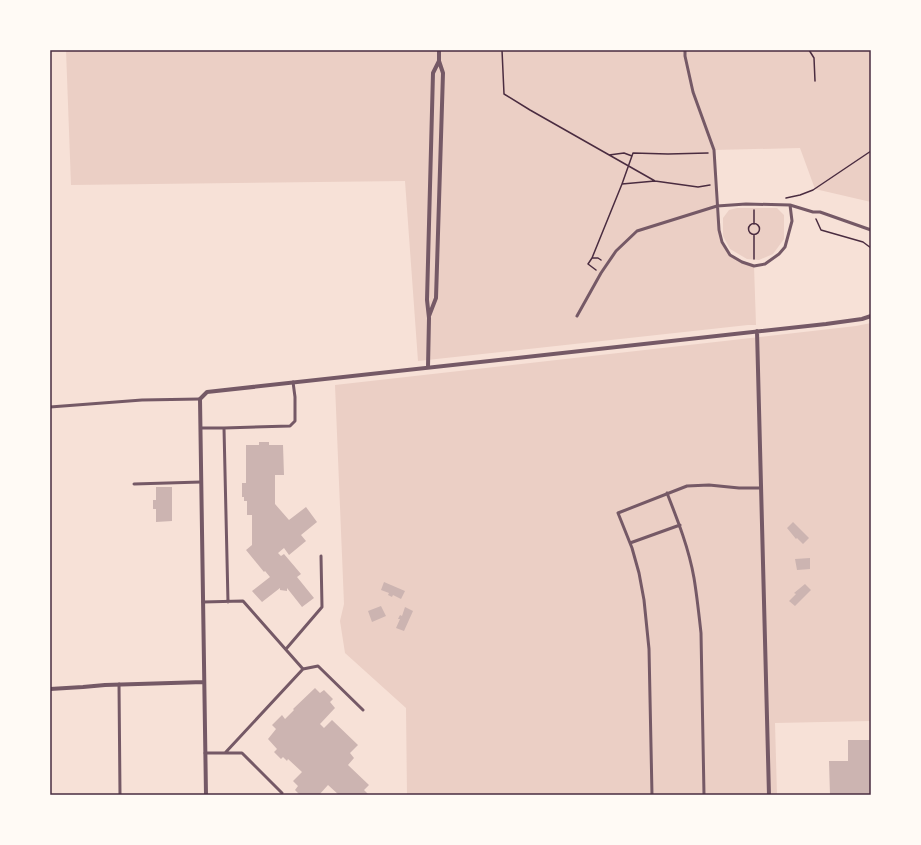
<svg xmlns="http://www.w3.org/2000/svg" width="921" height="845" font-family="'Roboto Serif',serif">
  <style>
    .green { fill: #ebcfc5 }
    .building { fill: #ccb4b1 }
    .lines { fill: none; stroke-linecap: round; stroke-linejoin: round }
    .path { stroke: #4a2c40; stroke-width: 1.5 }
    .service { stroke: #755966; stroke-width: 3 }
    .minor { stroke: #755966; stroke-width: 4 }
    .neatline { fill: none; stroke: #4a2c40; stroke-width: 1.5 }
  </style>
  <rect width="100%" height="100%" fill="#f7e1d7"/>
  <path class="green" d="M66,50H871V202L815,189L800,148L714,150C715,176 713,234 729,254C733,259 748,263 754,266L756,325H748L418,361L405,181L71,185Z
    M737,208H777L784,215V239L773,254L759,260L747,259L730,249L723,236V218L729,210Z
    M871,323V721L775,723L777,795H407L406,708L345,653L340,621L344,604L335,385L856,326Z"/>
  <path class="building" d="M259,442H269V445H283L284,475H275V504L289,520L306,507L317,522L301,535L306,541L289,555L284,548L278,553L281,556L284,554L301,574L297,577L314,598L302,607L287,588V591L280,590V588L262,602L252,591L270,577L265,571L264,572L246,550L252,545V515H247V501H244V497H242V483H246V445H259Z
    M156,487H172V521L156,522V509H153V500H156Z
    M793,522L809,538L803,544L797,538L796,539L787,528Z
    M810,558V569L797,570L795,559Z
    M384,582L405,591L401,599L393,595L392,597L388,595L389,593L381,590Z
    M805,584L811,590L795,606L789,601L796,594L794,593Z
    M381,606L386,616L372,622L368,611Z
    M405,607L413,611L404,631L396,628L400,619H398L400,615L402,616Z
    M315,688L320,693L324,690L333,699L330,702L335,708L320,724L324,728L332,720L358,745L350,753L354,758L348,765L369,785L364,790L368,794L367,795H339L328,785L319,795H300L295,790L298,786L293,781L302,772L288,759L287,761L283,757L281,759L274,752L277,749L268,739L276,729L272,725L282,715L285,719L294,710L293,709Z
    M848,740H871V795H830L829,761H848Z"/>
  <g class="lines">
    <path class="path" d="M502,50L504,94L530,110L655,181L698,187L710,185
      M809,50L814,58L815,81
      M609,155L624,153L632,156
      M655,181L622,184L633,153L668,154L708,153
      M786,198L800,195L813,190L871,151
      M816,219L821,230L863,242L871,248
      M748.5 229a5.5 5.5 0 1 1 11 0a5.5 5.5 0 1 1-11 0Z
      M754,224V210
      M754,235V259
      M592,258L622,184
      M596,270L588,264L592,258H598L601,260"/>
    <path class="service" d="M685,50V56L693,92L714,150L719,230L722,242L730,255L742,262L754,266L765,264L779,254L785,247L792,221L790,205
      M577,316L601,273L616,251L637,231L717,206L746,204L790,205L813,212H820L871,230
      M50,407L142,400L200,399
      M201,428H224L228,602
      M224,428L290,426L295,421V397L293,382
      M134,484L201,482
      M667,493C678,521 689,549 694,578C697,596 699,615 701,633L704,795
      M630,543L680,525
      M203,602L243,601L303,669
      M286,649L322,607L321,556
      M119,684L120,795
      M205,753H242L282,793
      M225,753L303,669L318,666L363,710
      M652,795L649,649L644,600L639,573L632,548L618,513L687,486L709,485L739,488H761"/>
    <path class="minor" d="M429,316L436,298L443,73L439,61V50
      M757,331L769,795
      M428,367L429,318L427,300L433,73L439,61
      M50,689L83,687L105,685L204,682
      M206,795L200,399L207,392L826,324L862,319L871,316"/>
  </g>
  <rect width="921" height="845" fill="none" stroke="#fffaf5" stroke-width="102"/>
  <rect x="51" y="51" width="819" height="743" class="neatline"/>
</svg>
